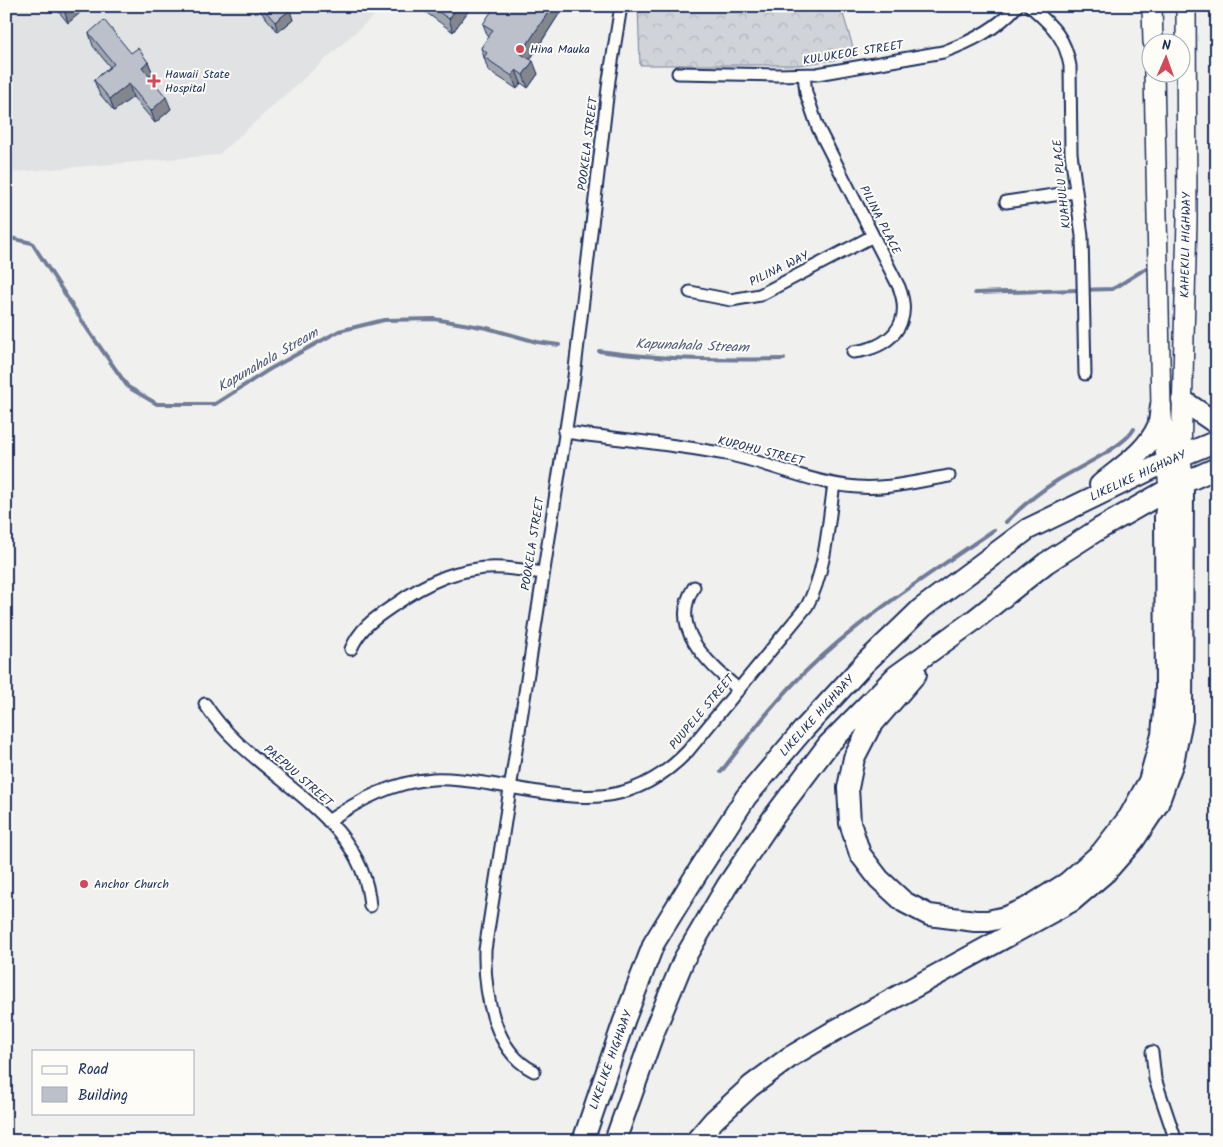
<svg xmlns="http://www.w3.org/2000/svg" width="1223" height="1147" font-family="Kalam,sans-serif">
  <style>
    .built { fill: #e0e2e3 }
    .forest { fill: url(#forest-crowns); stroke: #76819b }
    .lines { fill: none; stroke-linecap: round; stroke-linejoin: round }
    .stream { stroke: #6f7b97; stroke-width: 4 }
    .minor-casing { stroke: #1b2f5e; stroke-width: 15 }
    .primary-casing { stroke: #1b2f5e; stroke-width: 22 }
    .trunk-casing { stroke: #1b2f5e; stroke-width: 24 }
    .minor { stroke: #fdfcf7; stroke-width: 11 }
    .primary { stroke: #fdfcf7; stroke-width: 19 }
    .trunk { stroke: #fdfcf7; stroke-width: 20 }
    .wall { fill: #a1a5ae; stroke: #1b2f5e }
    .shaded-wall { fill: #83868d; stroke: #1b2f5e }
    .building { fill: #bbc0ca; stroke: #1b2f5e }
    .poi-dot { fill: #d1495b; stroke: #fdfcf7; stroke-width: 2 }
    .labels { text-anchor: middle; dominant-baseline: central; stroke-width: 4; stroke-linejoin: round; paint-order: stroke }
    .poi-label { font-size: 12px; fill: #1b2f5e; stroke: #fdfcf7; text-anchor: start }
    .street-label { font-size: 12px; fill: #1b2f5e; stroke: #fdfcf7 }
    .water-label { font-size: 14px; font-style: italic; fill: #4c5b7f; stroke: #fdfcf7 }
  </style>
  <defs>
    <pattern id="forest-crowns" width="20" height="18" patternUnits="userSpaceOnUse" patternTransform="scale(1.25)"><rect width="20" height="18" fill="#d0d3d8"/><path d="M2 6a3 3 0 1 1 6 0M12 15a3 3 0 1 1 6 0" fill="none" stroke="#b2b5bc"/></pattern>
  </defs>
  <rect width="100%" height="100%" fill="#f0f0ee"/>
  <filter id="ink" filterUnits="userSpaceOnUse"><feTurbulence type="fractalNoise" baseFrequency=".02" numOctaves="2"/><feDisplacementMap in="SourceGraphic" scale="10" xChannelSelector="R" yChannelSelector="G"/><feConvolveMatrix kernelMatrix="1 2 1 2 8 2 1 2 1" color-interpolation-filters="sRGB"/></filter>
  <g filter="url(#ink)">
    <path class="built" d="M6,6H385L218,155L6,173Z"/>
    <path class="forest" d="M638,6H861L843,14L856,57L798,65H640Z"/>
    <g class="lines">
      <path class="stream" d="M6,237L32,243L88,330L128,387L157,404H215L270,369L339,331L384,320L434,319L487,328L537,342L559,345
        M975,293L1112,289L1118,286L1148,267
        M599,351C661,360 722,360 784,359
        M1006,522C1022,506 1039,492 1058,480C1077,468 1124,447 1134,429
        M721,772C746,739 772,705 802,675C859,619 928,575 994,530"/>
      <g class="minor-casing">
        <path id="minor" d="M1030,6C1051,25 1065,36 1070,66L1071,153L1082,236L1085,374
          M678,73L777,75L817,74L943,52C971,42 997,29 1017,6
          M804,75L806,93L818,128L899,287C914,326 888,348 853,352
          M1006,202L1075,192
          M690,292L731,300L760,295L873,236
          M564,432C618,439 673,444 726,454C767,462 806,481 847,486C882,491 915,482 949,476
          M694,587C667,629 710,664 739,690
          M351,649C361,627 374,619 393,606C426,582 462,565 504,568C517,569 530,571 543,573
          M205,704C251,777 363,810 370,906
          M328,821C361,799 393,782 433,779C452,778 471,781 490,784C568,796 626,816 688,751L807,606C826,571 828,524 834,484
          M1152,1052L1155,1079L1176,1141
          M534,1071C493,1051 484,991 485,950L574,377L609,80L621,6"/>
      </g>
      <g class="primary-casing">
        <path id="primary" d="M1152,6L1153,42
          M1154,72L1161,406L1169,489
          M1183,484L1181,455L1187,220L1186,6"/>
      </g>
      <g class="trunk-casing">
        <path id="trunk" d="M1182,400L1217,424
          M1100,485C1121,467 1147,452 1158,426C1160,420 1160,412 1161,406
          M916,674L870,727L854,758L848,788L850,823L860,854L879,879L904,902L929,915L975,921H988L1006,917L1027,908L1067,883L1101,853L1129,817L1149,781L1162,735L1166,688L1165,517L1169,489
          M583,1141L624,1021L654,943L699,870L746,797L804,729L865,663L922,608L1028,529L1166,462L1217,441
          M615,1141L653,1034L684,959L727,886L773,818L828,745L896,676L973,621L1046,563L1099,529L1169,489L1217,468
          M696,1141L714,1120L751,1086L790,1057L834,1031L1072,901L1106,872L1134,840L1158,804L1173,762L1182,720L1183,484"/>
      </g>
      <use href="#minor" class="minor"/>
      <use href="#primary" class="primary"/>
      <use href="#trunk" class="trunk"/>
    </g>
    <path class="wall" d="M54,6H88L68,23Z
      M256,6H287L293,20L278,32Z
      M422,6H472L453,32L424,11Z
      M561,11L530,60L538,74L528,88L521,83L517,89L488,70L481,48L488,37L483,24Z
      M89,33L148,62L153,74L150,77L171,109L155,123L133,97L114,111L99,93L94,80L110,67L93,46Z"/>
    <path class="shaded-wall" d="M73,6H88L68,23L65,13Z
      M458,6H472L453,32L449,19Z
      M552,6H560L561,11L525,67L521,54Z
      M290,10L293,20L278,32L275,22Z
      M6,57L9,65L6,67Z
      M533,61L538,74L528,88L523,75Z
      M148,62L153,74L147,79L142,67Z
      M516,70L521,83L517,89L512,76Z
      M6,78L9,86L8,97L13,109L6,114Z
      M129,84L133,97L114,111L110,99Z
      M166,97L171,109L155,123L151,111Z"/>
    <path class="building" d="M59,6H73L65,13Z
      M261,6H287L290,10L275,22Z
      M430,6H458L449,19Z
      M495,6H552L521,54L533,61L523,75L516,70L512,76L484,57L487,53L481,48L493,30L483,24Z
      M104,20L131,53L138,48L148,62L142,67L166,97L151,111L129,84L110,99L94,80L114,64L89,33Z"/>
  </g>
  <g class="poi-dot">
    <circle cx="520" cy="49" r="5"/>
    <path d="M151.5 73.5h5v5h5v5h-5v5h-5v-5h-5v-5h5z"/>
    <circle cx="84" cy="884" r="5"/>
  </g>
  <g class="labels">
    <g class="poi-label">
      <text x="530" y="49">Hina Mauka</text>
      <text x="165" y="74">Hawaii State<tspan x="165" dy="14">Hospital</tspan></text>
      <text x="94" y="884">Anchor Church</text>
    </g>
    <g class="street-label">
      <text transform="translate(853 53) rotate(-9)">KULUKEOE STREET</text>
      <text transform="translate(588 144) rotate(-83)">POOKELA STREET</text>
      <text transform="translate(1062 184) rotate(-96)">KUAHULU PLACE</text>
      <text transform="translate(880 220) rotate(63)">PILINA PLACE</text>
      <text transform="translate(1186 245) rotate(-89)">KAHEKILI HIGHWAY</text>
      <text transform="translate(779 269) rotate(-26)">PILINA WAY</text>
      <text transform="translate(761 451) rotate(14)">KUPOHU STREET</text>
      <text transform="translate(1138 476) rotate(-25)">LIKELIKE HIGHWAY</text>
      <text transform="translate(533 544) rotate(-81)">POOKELA STREET</text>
      <text transform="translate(702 712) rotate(-50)">PUUPELE STREET</text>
      <text transform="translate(817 716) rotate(-48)">LIKELIKE HIGHWAY</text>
      <text transform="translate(298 776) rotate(41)">PAEPUU STREET</text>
      <text transform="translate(611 1060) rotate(-70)">LIKELIKE HIGHWAY</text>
    </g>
    <g class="water-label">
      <text transform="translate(692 346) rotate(2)">Kapunahala Stream</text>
      <text transform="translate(268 360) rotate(-30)">Kapunahala Stream</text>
    </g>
  </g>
  <rect width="1223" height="1147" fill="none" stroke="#fdfcf7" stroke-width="25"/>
  <rect x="12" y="12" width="1198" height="1122" fill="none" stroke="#1b2f5e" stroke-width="2" filter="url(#ink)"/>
  <rect x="32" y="1050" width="162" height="65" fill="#fdfcf7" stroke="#a3aaba"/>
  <rect x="42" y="1066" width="25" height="8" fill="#fdfcf7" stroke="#a3aaba"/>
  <text x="78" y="1074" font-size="15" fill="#1b2f5e">Road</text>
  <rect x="42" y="1087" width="25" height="15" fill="#bbc0ca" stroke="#a3aaba"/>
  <text x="78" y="1100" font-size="15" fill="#1b2f5e">Building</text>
  <g transform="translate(1166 58) rotate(2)"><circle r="24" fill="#fdfcf7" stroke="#a3aaba"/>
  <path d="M0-4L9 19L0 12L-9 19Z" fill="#d1495b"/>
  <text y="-8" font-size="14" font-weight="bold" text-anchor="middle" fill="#1b2f5e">N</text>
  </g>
</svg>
